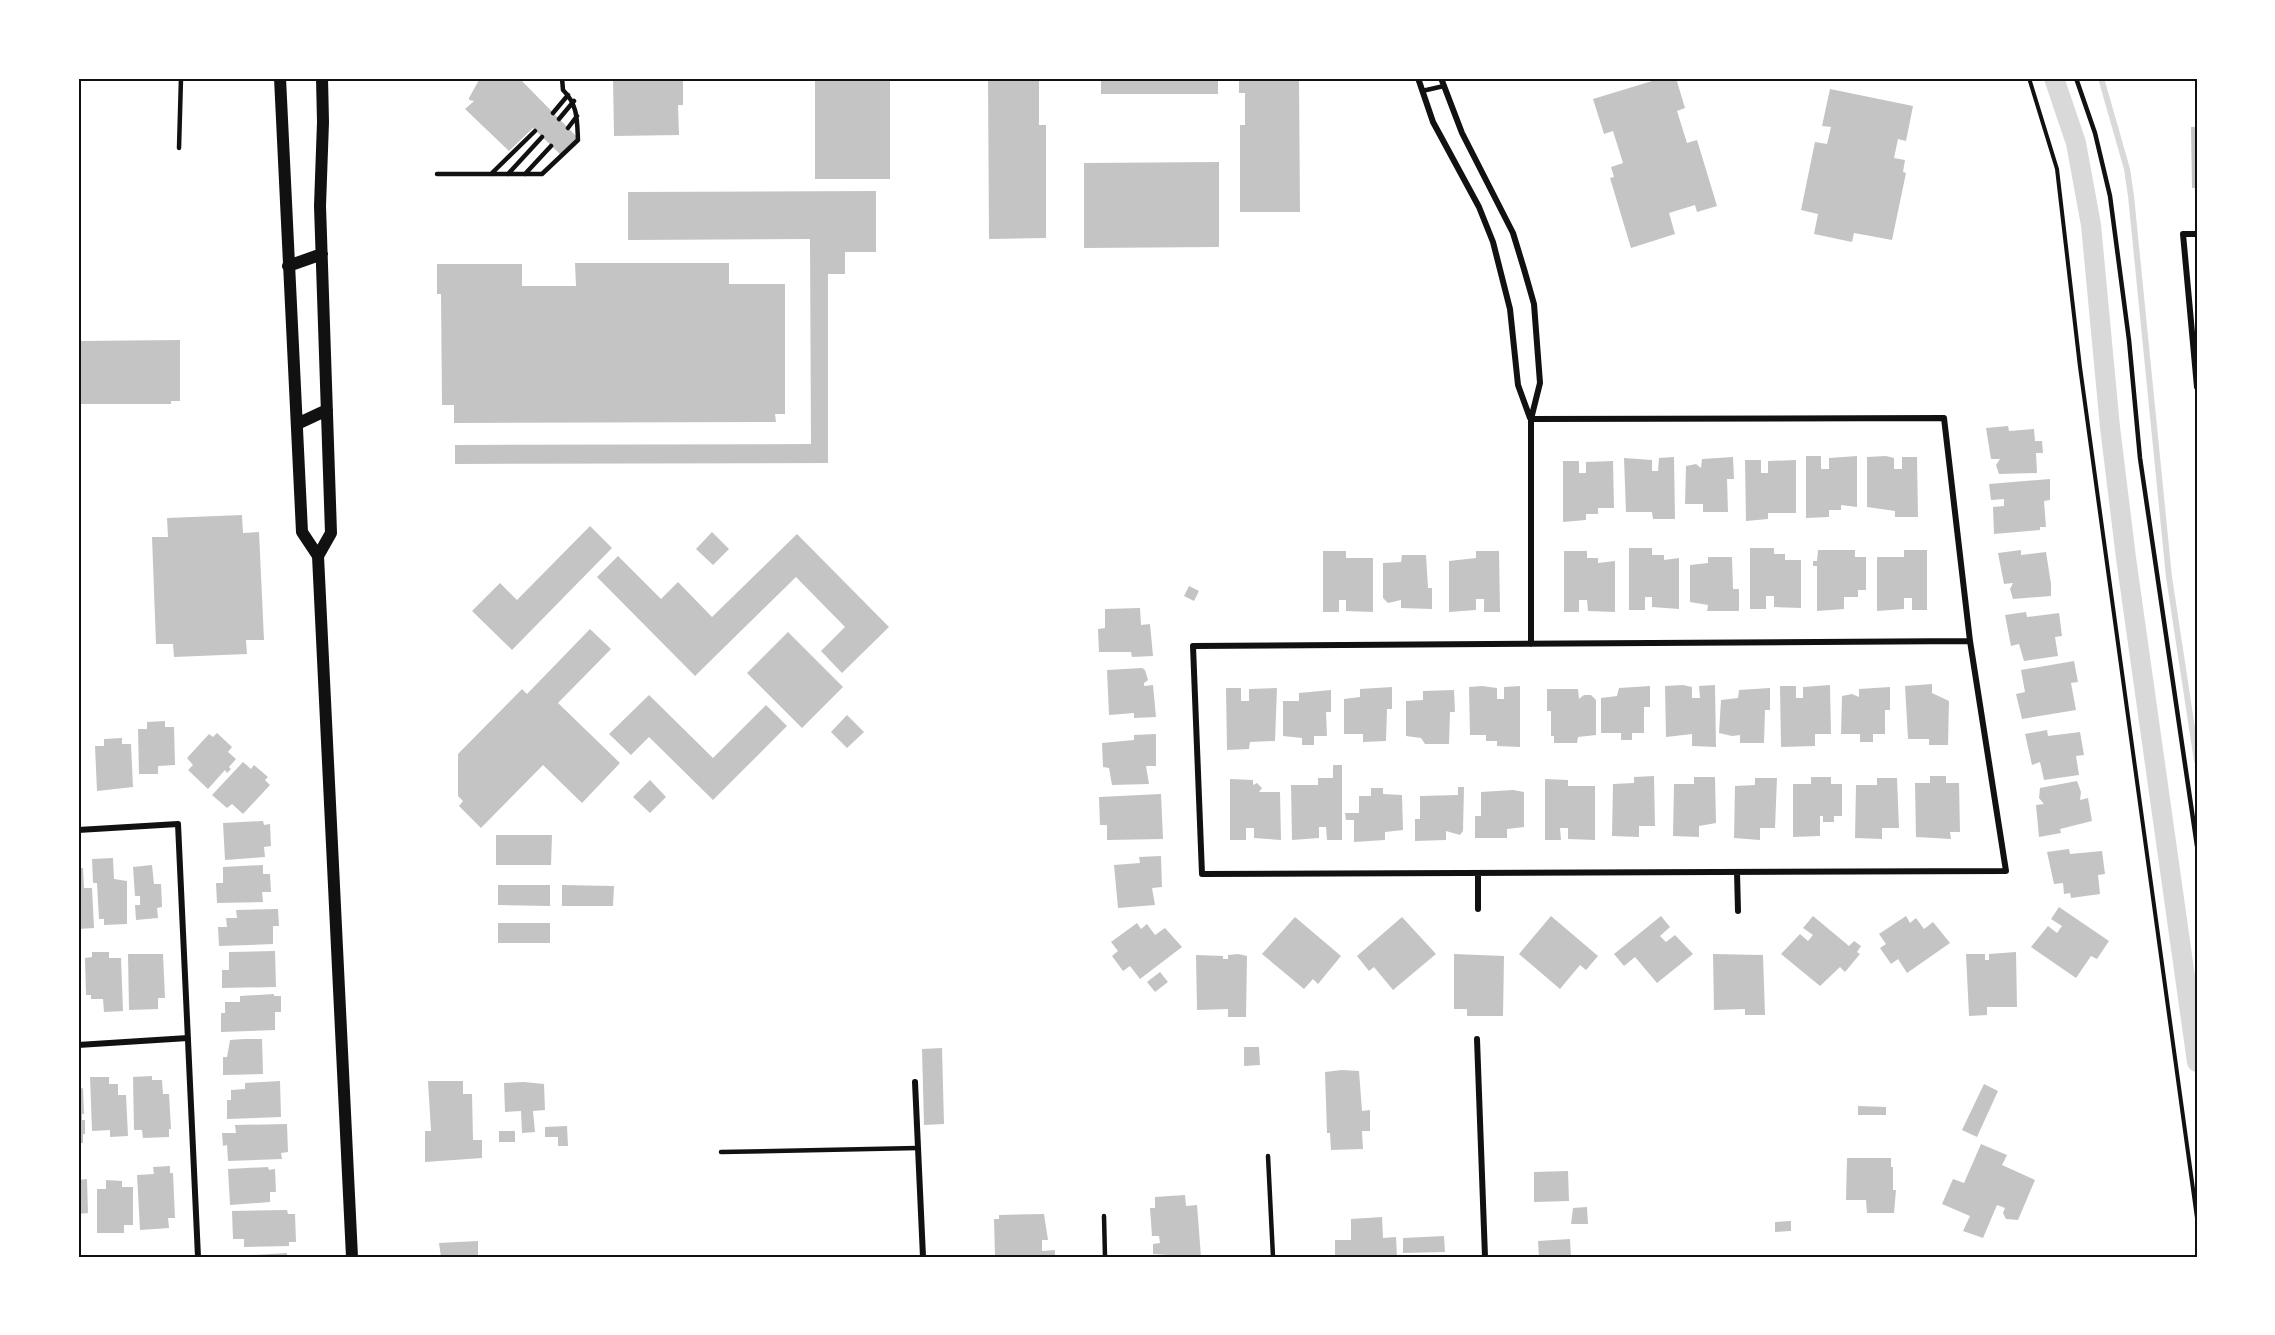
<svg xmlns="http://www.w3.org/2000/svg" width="2275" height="1335" font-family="'DM Sans',sans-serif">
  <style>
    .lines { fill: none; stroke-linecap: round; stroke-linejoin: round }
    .stream { stroke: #d9d9d9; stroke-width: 6 }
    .canal { stroke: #d9d9d9; stroke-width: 20 }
    .building { fill: #c4c4c4 }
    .path { stroke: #111; stroke-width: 4 }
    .service { stroke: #111; stroke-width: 4.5 }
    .minor { stroke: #111; stroke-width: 6 }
    .secondary { stroke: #111; stroke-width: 12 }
    .neatline { fill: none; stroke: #111; stroke-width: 2 }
  </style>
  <rect width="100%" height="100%" fill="#fff"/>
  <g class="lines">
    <path class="stream" d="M2101,78L2127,169L2131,196L2169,577L2197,761"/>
    <path class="canal" d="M2054,78L2076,143L2091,225L2110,427L2126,558L2197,1062"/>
  </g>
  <path class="building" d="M480,78H519L579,139L562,156L533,128L509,151L465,109L474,101L469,100V98Z
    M613,78H683V105H678L679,135L614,136Z
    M815,78H890V179H815Z
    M988,78H1039V125H1046V238L989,239Z
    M1101,78H1218V94H1101Z
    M1239,78H1299L1300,212H1240V125H1245V93H1239Z
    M1662,78H1676L1685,108L1677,111L1687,143L1697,140L1717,206L1697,212L1695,205L1669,213L1675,234L1631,248L1610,178L1614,177L1611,167L1623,163L1613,131L1604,134L1593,99Z
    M1830,89L1913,106L1906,141L1898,139L1894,158L1905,160L1903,172L1906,173L1892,240L1854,233L1852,242L1814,234L1818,214L1801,210L1815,142L1827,144L1831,127L1822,126Z
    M2191,127H2197V188H2192Z
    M1219,162V247L1084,248V163Z
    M876,191V252H845V274H828V463L455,464V445L811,444L810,239L628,240V192Z
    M575,263H729V284H785V414H775L776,422L454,423V405H442L441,294H437V264H522V286H576Z
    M180,340V401H171V404H78V341Z
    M2008,426L2009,431L2034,429L2035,441H2042L2043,453H2036L2037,473L1999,474L1996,465L2000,459H1991L1986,428Z
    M1806,456H1821V469H1829V458L1857,456V507L1841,505V510H1829V517L1806,518Z
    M1886,456L1894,458V469H1902V457H1917L1918,517H1895V511L1867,507V457Z
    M1674,457L1675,519H1653L1652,512H1626L1624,458L1652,460V471H1658L1659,458Z
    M1733,457L1734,479H1727L1728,512H1703V504H1685L1686,466L1696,464L1701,468L1702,459Z
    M1745,460H1761V473H1768V461L1796,460V513H1768V519L1746,521Z
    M1563,461H1579V473H1586V462L1613,461L1614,508H1598V514H1586V520L1563,522Z
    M2050,479V500L2044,501L2046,527H2040V530L1994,534L1993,507L2004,506V499L1991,500L1989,484Z
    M242,515L243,533L259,532L264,640H246L247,654L174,657L173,644H156L152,537H168L167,518Z
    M590,526L612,548L512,650L472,611L500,583L517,600Z
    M712,532L729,549L713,565L696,549Z
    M797,534L889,627L842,673L821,651L845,627L796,577L695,676L597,577L618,556L661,599L678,582L712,617Z
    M1629,548H1652V555H1664V560L1679,558V609L1652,607V597H1645V610H1629Z
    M1750,548H1774V554H1785V560H1801V608L1774,607V596H1766V609H1750Z
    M1818,550H1855V557H1866V590H1858V597H1844V609L1817,611V566H1813V561H1817Z
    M1904,550H1927V610H1912V598H1904V609L1877,611V557H1904Z
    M2021,550V555L2046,552L2051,584V596L2013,599L2010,589L2013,583L2004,584L1998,553Z
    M1323,551H1346V558H1373V612L1346,611V600H1339V612H1323Z
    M1476,551H1499L1500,612H1484V599H1476V610L1449,612V561L1476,558Z
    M1564,551H1587V558H1598V563L1615,561V612L1588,611L1587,600H1579V612H1564Z
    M1402,555H1426L1428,588H1432V609L1401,608V600L1388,603L1383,598V563L1401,562Z
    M1708,557H1732L1733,589H1739V611H1707L1708,605L1690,602V565L1708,563Z
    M1189,586L1199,591L1194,601L1184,596Z
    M1140,608L1141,625L1150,624L1153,656L1132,657L1131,652H1099L1098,629L1105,628V609Z
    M2026,612L2027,617L2059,613L2062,636L2055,637L2058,656L2024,661L2019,644L2011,646L2005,615Z
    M590,629L611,649L558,703L620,763L582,803L543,765L481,828L459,806L463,801L458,796V754L522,689L527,694Z
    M788,632L843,687L802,728L747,673Z
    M2074,661L2078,682L2071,683L2076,710L2022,719L2016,694L2025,692L2021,670Z
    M1142,668L1145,670L1148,680L1144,683V686L1153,685L1156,717L1134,718V713L1109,715L1107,670Z
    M1932,684V693L1949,701L1948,745H1929V739H1908L1905,686Z
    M1683,685L1692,687V698H1700L1699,686L1715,685L1716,747L1692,746V734L1666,737L1665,686Z
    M1830,685L1831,734H1815V746L1781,747L1780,686H1796V698H1803V687Z
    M1482,686L1497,688V699H1504V687L1520,686V747L1497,746V741H1486V735H1470L1469,687Z
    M1650,686V707H1644V733H1632V740H1621V733H1601V698L1617,696L1619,688Z
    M1392,687V709H1387L1386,741L1363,742V734H1344V699L1360,697V689Z
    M1890,687V710H1885V734H1873V742H1860V734H1841L1842,696L1852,694L1859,697V689Z
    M1226,688H1241V701H1249V689L1277,688L1275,741L1250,742L1249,749L1227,750Z
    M1770,688V710H1765L1764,743H1740V735L1732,736L1719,733L1721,700L1738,698L1739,690Z
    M1547,689H1578L1579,699L1584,695H1591L1596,700V735L1578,737L1577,743H1554V736H1551V711H1547Z
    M1331,690V712H1326L1327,736H1314V745H1302V738L1283,736V701H1299V693Z
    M1454,690L1455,712H1450L1449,744H1425L1421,738L1406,736V701L1423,700V691Z
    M649,695L713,758L766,705L787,726L713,800L649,737L631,755L609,734Z
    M847,715L864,732L847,748L831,732Z
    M165,721V727H174L175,765L158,766V774H139L138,729H147V722Z
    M2047,730L2048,736L2080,732L2084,755L2076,756L2079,775L2044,780L2040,762L2032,765L2025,734Z
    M217,733L232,747L228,752L236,759L229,767L231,769L227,773L225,770L208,789L188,770L193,765L187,758L209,734L213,737Z
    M1156,734V766H1146L1149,784L1112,785L1109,768L1103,767L1102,743L1134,740V735Z
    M122,738V744H131L133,787L97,791L95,746H104V739Z
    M78,750H80L81,776H78Z
    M243,762L251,769L254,765L268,777L265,780L270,785L243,814L232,804L227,808L212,795Z
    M1333,765H1342V840H1327L1326,827H1319V838L1292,840L1291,785H1318V778H1333Z
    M1654,776L1655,826H1639V837L1612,836L1613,784L1634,783V777Z
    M1930,776H1946V783H1959L1960,832H1950L1951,839L1916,837L1915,783H1930Z
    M1694,777H1715L1716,823L1699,826V837L1673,836L1674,784H1694Z
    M1811,777H1831V784H1842V816H1834V822H1823V816H1820V836L1793,837V784H1811Z
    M1755,778H1777L1775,828H1760V840L1734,838L1735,786L1755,785Z
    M1877,778H1897L1899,828H1882V839L1855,838L1856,785H1877Z
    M1230,779L1253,780V785L1257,783L1262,788L1259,792H1280L1281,840L1254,838V828H1246V840H1230Z
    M1545,779L1568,780V786H1595V840L1568,839V828H1560L1561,840H1545Z
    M650,780L666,797L650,813L633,797Z
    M2077,781L2081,792L2080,800L2088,798L2092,821L2060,829L2061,833L2039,837L2036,805L2044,804L2039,798L2040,788Z
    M1458,787H1464L1463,831L1460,835L1446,831V840L1415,841V819H1420V796L1458,795Z
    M1371,788H1383V794L1402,795L1403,830L1385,832V840L1354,842V820H1346L1345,813H1359V796H1371Z
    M1513,790L1524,792V827L1507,829V838H1475V816H1481V792Z
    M1161,794L1163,839L1107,840V825H1100L1099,797Z
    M263,821L264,825L270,824L271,846L264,847L265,857L225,860L223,823Z
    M496,835H552L551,865H496Z
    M2069,849L2070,854L2102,851L2105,874L2098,875L2100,894L2071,898L2070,893L2064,894L2063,883L2054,884L2047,852Z
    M1161,856L1162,887L1152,888L1155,905L1118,908L1114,865L1140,863L1139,857Z
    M113,858L114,879L127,881V924L104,925V919H99L97,883H93L92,859Z
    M152,865L154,884H161L162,907L157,908L158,918L136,920L135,905H140V896H135L133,867Z
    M263,865V874H270L271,892H262L263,902L217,903L216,883H223V867Z
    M78,868H83L84,888H92L94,928L78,929Z
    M498,885H550V906L498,905Z
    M562,885L614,886L613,906H562Z
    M2059,907L2109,941L2097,959L2091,956L2076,978L2031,947L2048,926L2057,933L2062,926L2051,919Z
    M278,909L279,926H273V944L219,946L218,927H227L226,918H237L236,910Z
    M1551,916L1598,956L1586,970L1580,965L1560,989L1519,954Z
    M1661,916L1670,927L1660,936L1666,942L1675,935L1693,954L1657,983L1635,957L1624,966L1614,954Z
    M1813,916L1849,946L1854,941L1861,946L1857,952L1860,954L1845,972L1840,967L1820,986L1781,954L1800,934L1808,941L1813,935L1803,928Z
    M1906,916L1910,923L1916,918L1924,929L1933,922L1950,943L1907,973L1898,959L1891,964L1880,948L1886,944L1879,934Z
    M1295,917L1341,956L1318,984L1313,979L1304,989L1262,954Z
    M1402,917L1436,954L1393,990L1374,967L1369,971L1357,956Z
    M498,923H550V943H498Z
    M1137,923L1141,929L1147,924L1155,935L1165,928L1182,947L1140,979L1130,966L1123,971L1112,956L1118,951L1111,942Z
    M275,951L276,987L222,988V970H229V952Z
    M92,952H109V958H121L123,1011L104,1012L103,999H91V995H86L85,958L92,957Z
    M2016,952L2017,1007H1987V1015L1969,1016L1966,954H1985V960H1989V954Z
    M128,954H163L165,998H158V1009L129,1010Z
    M1238,954L1247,956L1246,1017H1228V1009L1197,1010L1196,955L1223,956V959H1228V955Z
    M1454,954L1504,956L1503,1016H1467V1009H1454Z
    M1713,954L1763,955L1765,1015H1745V1009L1714,1010Z
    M1160,972L1168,982L1155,992L1147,982Z
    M274,994V996H281V1012H275V1030L221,1032V1013H225V1002H240V996Z
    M244,1039H262L263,1074L223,1075V1057H227L230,1040Z
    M1244,1047H1259L1260,1065L1244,1066Z
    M942,1048L944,1124L924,1125L922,1049Z
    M1342,1070L1359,1071L1362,1111L1370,1110V1131H1362L1363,1149L1331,1150L1330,1133H1327L1325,1072Z
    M152,1076V1080H162L163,1094H169L171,1129H169V1137L143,1138L142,1130H134L133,1077Z
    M90,1077H109V1084H118V1095H126L128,1136L110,1137V1130L92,1131Z
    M280,1081L281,1117L227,1119V1100H231V1090L245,1089V1083Z
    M428,1081H463V1094H472L473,1140H482V1158L425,1162V1131H431Z
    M524,1082L544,1084L545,1110L533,1111L535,1132L522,1133L521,1111L505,1112L504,1083Z
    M1984,1084L1998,1091L1977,1137L1962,1130Z
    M83,1088L84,1114H82V1120H85V1134H83V1143H78V1089Z
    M1858,1106L1886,1107V1115H1858Z
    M287,1124L288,1152L281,1153L282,1159L228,1161L227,1145L223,1146L222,1133H236L235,1125Z
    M567,1126L568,1146H558V1137H545V1127Z
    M499,1131H515V1142H499Z
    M1981,1144L2007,1155L2002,1165L2035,1180L2018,1220L2006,1219L2003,1213L2005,1208L1997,1205L1983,1238L1963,1231L1970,1216L1942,1204L1953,1179L1964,1183Z
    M1847,1158H1891V1167H1893V1190H1896L1894,1213H1867L1866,1200H1846Z
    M170,1166V1173H173L175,1218H168L169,1228L140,1230L137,1175L154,1174L153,1167Z
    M268,1167L269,1170L275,1169L276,1192H270V1202L230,1205L228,1169Z
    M1568,1171L1569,1201L1534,1202V1172Z
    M87,1179L88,1213L78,1214V1180Z
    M106,1180L122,1181V1187H133V1225H124V1233H97V1189H106Z
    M1185,1195L1186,1206L1197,1205L1201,1257L1153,1254V1244L1160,1243L1159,1236H1152L1150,1208H1155V1197Z
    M1587,1207L1588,1224H1571L1573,1208Z
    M287,1210L288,1214H295L296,1242H289V1246L244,1247V1239H233L232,1211Z
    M1044,1214L1048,1240H1042V1251L1055,1250V1257H995L994,1219H999V1215Z
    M1382,1217L1383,1238L1396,1237L1397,1257H1335V1240H1351V1219Z
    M1791,1221V1231L1775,1232V1222Z
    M1444,1236L1445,1252L1403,1253V1238Z
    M1570,1239L1571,1257H1539L1538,1241Z
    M478,1241V1257H441L439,1243Z
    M287,1253V1257H252V1255Z"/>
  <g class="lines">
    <path class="path" d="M2029,78L2057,169L2080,367L2197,1218"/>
    <path class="service" d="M2076,78L2095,133L2110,196L2129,340L2140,458L2197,846
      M1422,91L1444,86
      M553,113L568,95
      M559,119L574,101
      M568,128L577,116
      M179,148L181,78
      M437,174H542L578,140C577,120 578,105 563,90L562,78
      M491,174L535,131
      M508,174L542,137
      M525,174L551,146
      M721,1152L918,1148
      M1268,1156L1273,1257
      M1104,1216L1105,1257"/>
    <path class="minor" d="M1418,78L1433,122L1479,207L1493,242L1510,309L1518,385L1530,418
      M1441,78L1462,133L1513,233L1524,269L1534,304L1540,383L1531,419V644
      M2197,234H2183L2197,387
      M1531,419L1944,418L1970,641L2006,871L1202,874L1193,646L1970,641
      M78,830L178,824L198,1257
      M1737,872L1738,911
      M1478,873V909
      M1477,1039L1485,1257
      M78,1045L188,1038
      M915,1082L923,1257"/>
    <path class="secondary" d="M280,78L302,532L318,556L352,1257
      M288,266L322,254
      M297,424L327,410
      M318,556L331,533L320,206L323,122L322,78"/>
  </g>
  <rect width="2275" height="1335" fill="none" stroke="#ffffff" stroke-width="159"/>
  <rect x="80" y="80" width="2116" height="1176" class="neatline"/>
</svg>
